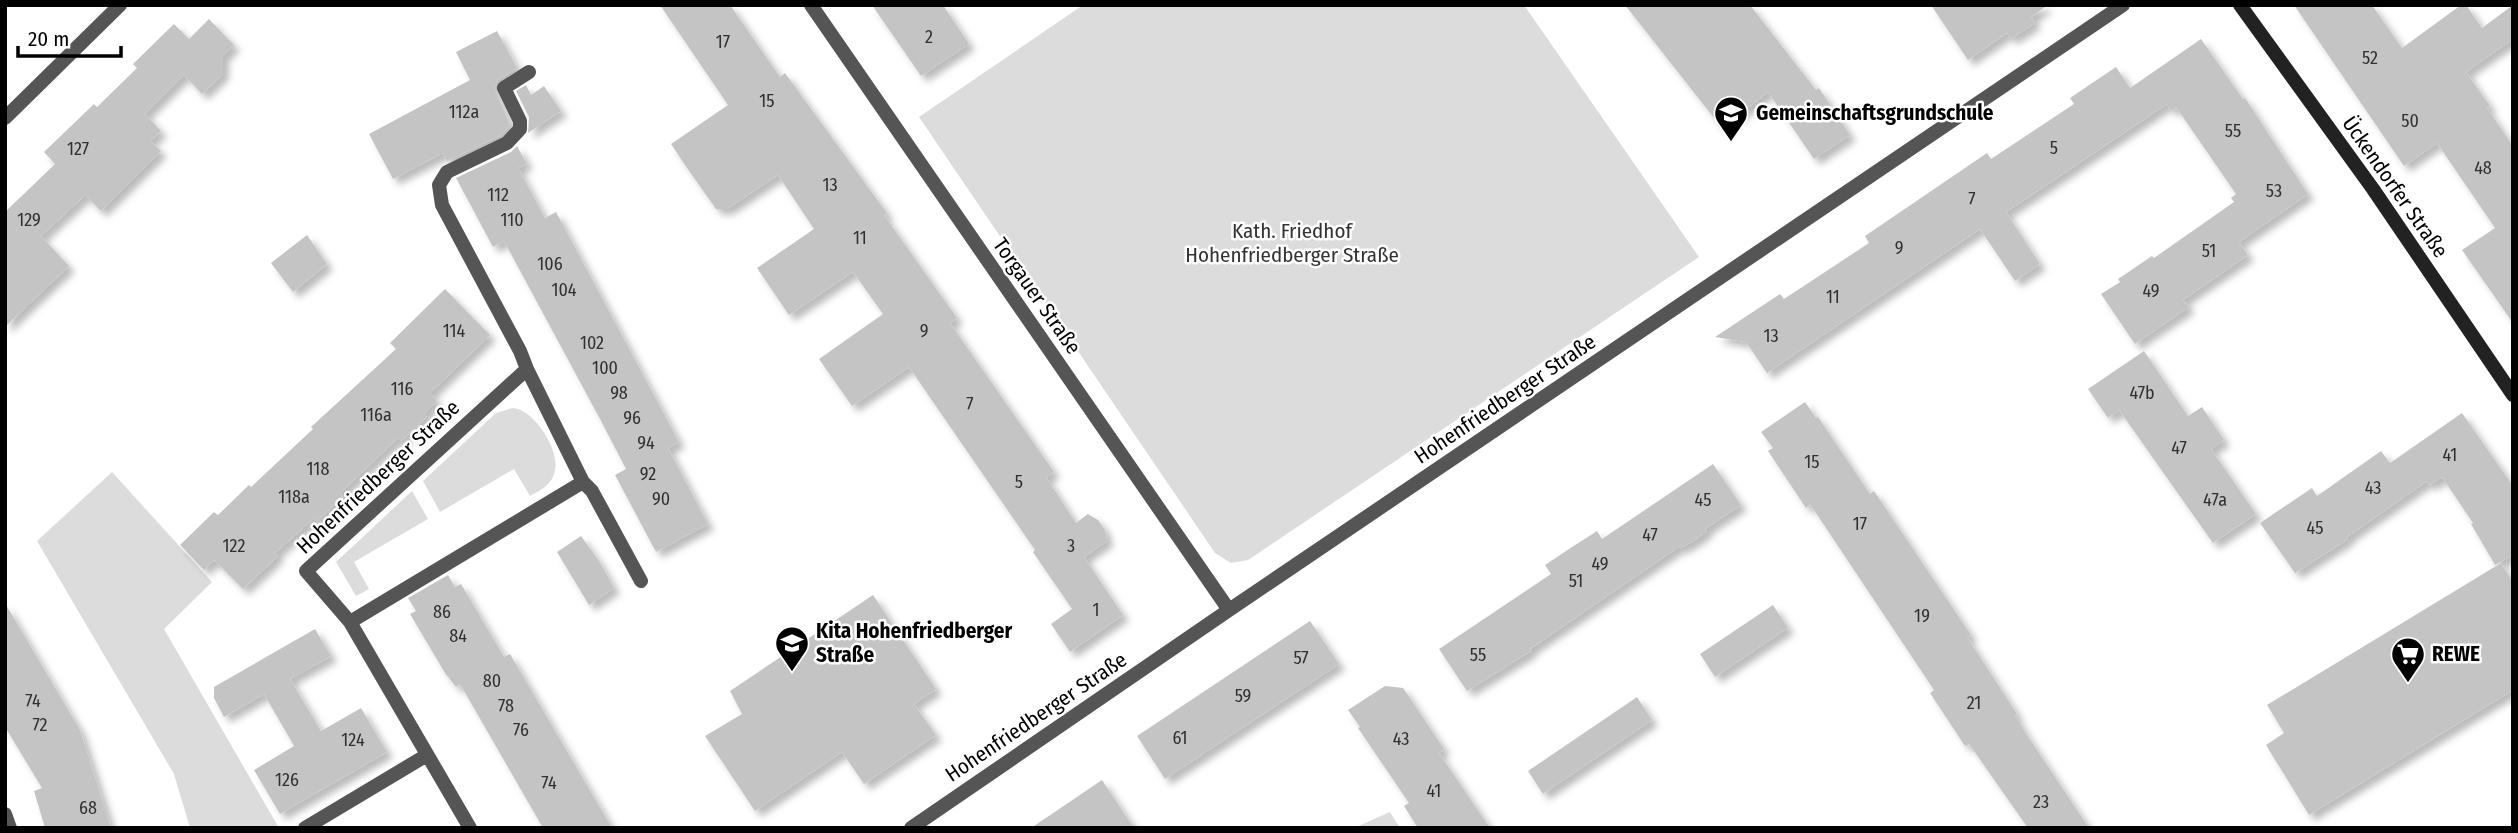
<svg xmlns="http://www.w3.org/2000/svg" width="2518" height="833" font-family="'Fira Sans Condensed',sans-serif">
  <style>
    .green { fill: #dcdcdc }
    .building { fill: #c4c4c4; filter: url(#shadow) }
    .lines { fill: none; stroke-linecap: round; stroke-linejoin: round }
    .minor { stroke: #555; stroke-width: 14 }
    .tertiary { stroke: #555; stroke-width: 14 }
    .secondary { stroke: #222; stroke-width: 14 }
    .labels { text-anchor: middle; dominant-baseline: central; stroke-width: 5; stroke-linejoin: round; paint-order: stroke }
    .number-label { font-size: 18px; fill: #313131 }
    .poi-label { font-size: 21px; font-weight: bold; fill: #000; stroke: #fff; text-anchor: start }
    .street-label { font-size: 21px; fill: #000; stroke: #fff }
    .park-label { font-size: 21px; fill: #333; stroke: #fff }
  </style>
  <defs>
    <filter id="shadow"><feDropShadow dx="6" dy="6" stdDeviation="3.5" flood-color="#0004"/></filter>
  </defs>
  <rect width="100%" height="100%" fill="#fff"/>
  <path class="green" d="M1083,5H1524L1699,257L1248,560L1231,563L1215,553L919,117Z
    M512,408C533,408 560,450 555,470C553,484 541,490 530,496L514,469L440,512L423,481L496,413Z
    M112,472L212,582L164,629L279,828H190L174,774L37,541Z
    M412,491L428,519L354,562L369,589L356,596L336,562Z
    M1390,812L1400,828H1354Z"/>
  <path class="building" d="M660,5H730L780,77L785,73L873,194L887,213L884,215L957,318L950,323L1054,472L1046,477L1076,523L1088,514L1098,520L1105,530L1107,541L1084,557L1123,615L1070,652L1051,624L1072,609L1033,552L1035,550L909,367L852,406L819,359L883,314L853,272L789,315L757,268L814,229L778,175L727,209H716L687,168L671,144L728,105Z
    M872,5H943L969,44L921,76Z
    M1625,5H1750L1816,90L1819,88L1850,135L1814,159L1768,92L1722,128Z
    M1931,5H2048L2031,17L2035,23L2011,39L2007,33L1968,60Z
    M2294,5H2372L2402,48L2461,5H2466L2482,28L2513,5V39L2466,72L2490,106L2487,108L2513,146V323L2462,250L2495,228L2437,143L2404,166Z
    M209,19L234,45L223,56V74L202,94L184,75L145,114L161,131L150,141L161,151L101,211L85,195L41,236L69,266L5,327V212L55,164L44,152L94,104L97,107L137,68L133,64L174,24L189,39Z
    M497,31L517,68L498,80L494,87L510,125L501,135L447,161L443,153L393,179L369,134L470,80L456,52Z
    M2201,39L2243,99L2245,98L2308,194L2239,242L2248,255L2183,300L2189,307L2135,344L2101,294L2120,282L2118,279L2152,256L2154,258L2234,202L2231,198L2236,194L2176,107L2171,111L2167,104L2006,212L2040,264L2015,281L1980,229L1767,373L1746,342L1715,337L1780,294L1784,299L1869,243L1865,236L1987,153L1991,159L2074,104L2070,98L2116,67L2130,88Z
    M526,85L531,95L544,86L561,111L528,133L529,117L516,91Z
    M517,146L527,164L518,168L532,194L545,218L556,212L679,442L668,448L708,524L656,552L615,475L626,469L600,419L504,241L493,247L456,178L511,152Z
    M307,235L327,264L293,292L271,263Z
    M445,289L490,335L430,393L437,401L424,414L427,417L401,441L398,438L340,493L343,496L317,521L314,518L275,553L278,556L243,589L214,560L204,570L180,545L214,512L218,515L249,485L251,487L313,429L311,427L396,349L390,343Z
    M2144,351L2188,416L2202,407L2224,440L2211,449L2256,514L2213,543L2119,410L2108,418L2088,389Z
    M1805,402L1816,418L1818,417L1870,494L1874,491L1971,635L1967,637L2017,714L2015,715L2025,732L2089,828H2028L1969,744L1965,746L1930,693L1934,690L1810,504L1806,508L1768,451L1773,448L1761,432Z
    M2462,413L2513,486V555L2495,565L2471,524L2473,523L2442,477L2430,485L2427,481L2347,537L2348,539L2295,573L2260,523L2312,488L2317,496L2381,451L2390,463Z
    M1713,464L1741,505L1705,529L1707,531L1695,540L1681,548L1680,546L1530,649L1531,651L1467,691L1439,649L1551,574L1545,565L1572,547L1597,531L1602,539Z
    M581,536L599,561L614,588L589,605L557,552Z
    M2501,563L2513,582V690L2309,815L2266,745L2284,733L2267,705Z
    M448,575L455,587L461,584L504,657L510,654L612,828H543L460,684L456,687L445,673L410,614L416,611L408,598Z
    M873,595L936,689L914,704L936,735L864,784L842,752L755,811L705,736L742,714L730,691Z
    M5,603L80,730L111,828H45L34,791L42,788L5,727Z
    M1773,605L1788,628L1715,677L1700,654Z
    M1310,621L1339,664L1165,779L1137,736Z
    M315,629L331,656L290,679L321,731L361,708L387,752L280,814L254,770L294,746L264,694L224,717L214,698V687Z
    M1385,686L1403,688L1444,749L1439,753L1490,828H1418L1404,806L1409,803L1358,728L1360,727L1348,710Z
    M1637,697L1652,720L1543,794L1528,771Z
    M1102,780L1134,828H1031Z"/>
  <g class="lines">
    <path class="minor" d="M811,5L1229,610
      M583,482L592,491L641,581
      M350,622L583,482L527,369L520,351L442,205L439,185L447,172L507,143L520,129V121L504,88L529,72
      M5,814L10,828
      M305,828L427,755
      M470,828L350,622L306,571L527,369
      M911,828L1229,610L2123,5"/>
    <path class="tertiary" d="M5,118L120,5"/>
    <path class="secondary" d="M2240,5L2373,189L2513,395"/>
  </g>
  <defs>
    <g id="school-pin" transform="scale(1.75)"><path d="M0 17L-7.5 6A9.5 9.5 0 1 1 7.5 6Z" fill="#000" stroke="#fff"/><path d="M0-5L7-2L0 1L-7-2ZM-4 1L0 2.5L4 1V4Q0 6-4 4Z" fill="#fff"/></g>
    <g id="supermarket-pin" transform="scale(1.75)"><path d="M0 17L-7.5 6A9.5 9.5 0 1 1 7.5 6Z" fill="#000" stroke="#fff"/><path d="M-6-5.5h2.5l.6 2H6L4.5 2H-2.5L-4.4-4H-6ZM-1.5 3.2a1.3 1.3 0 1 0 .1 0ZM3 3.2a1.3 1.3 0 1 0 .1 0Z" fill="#fff"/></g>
  </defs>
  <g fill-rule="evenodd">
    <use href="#school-pin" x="1731" y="113"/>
    <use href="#school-pin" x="792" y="643"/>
    <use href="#supermarket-pin" x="2408" y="654"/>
  </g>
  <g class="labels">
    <g class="number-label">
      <text x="929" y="37">2</text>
      <text x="723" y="42">17</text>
      <text x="2370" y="58">52</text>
      <text x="767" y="101">15</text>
      <text x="464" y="112">112a</text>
      <text x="2410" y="121">50</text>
      <text x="2233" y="131">55</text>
      <text x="2054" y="148">5</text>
      <text x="78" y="149">127</text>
      <text x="2483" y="168">48</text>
      <text x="830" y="185">13</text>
      <text x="2274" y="191">53</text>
      <text x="498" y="195">112</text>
      <text x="1972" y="199">7</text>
      <text x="29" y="220">129</text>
      <text x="512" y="220">110</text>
      <text x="860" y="238">11</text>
      <text x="1899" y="248">9</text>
      <text x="2209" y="251">51</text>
      <text x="550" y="264">106</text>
      <text x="564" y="290">104</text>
      <text x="2151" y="291">49</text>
      <text x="1833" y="297">11</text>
      <text x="454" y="331">114</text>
      <text x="924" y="331">9</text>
      <text x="1771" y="336">13</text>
      <text x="592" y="343">102</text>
      <text x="605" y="368">100</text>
      <text x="402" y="389">116</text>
      <text x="619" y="393">98</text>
      <text x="2142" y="393">47b</text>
      <text x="970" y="404">7</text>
      <text x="376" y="415">116a</text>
      <text x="632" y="418">96</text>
      <text x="646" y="443">94</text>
      <text x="2179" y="448">47</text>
      <text x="2450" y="455">41</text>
      <text x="1812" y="462">15</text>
      <text x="318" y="469">118</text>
      <text x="648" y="474">92</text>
      <text x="1019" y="482">5</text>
      <text x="2373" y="488">43</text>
      <text x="294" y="497">118a</text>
      <text x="661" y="499">90</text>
      <text x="1703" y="500">45</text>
      <text x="2215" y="500">47a</text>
      <text x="1860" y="524">17</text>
      <text x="2315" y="528">45</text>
      <text x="1650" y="535">47</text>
      <text x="234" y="546">122</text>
      <text x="1071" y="546">3</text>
      <text x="1600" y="564">49</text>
      <text x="1576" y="581">51</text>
      <text x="1096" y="610">1</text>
      <text x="442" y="612">86</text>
      <text x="1922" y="616">19</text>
      <text x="458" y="636">84</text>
      <text x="1478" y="655">55</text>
      <text x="1301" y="658">57</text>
      <text x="492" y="681">80</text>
      <text x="1243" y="696">59</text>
      <text x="33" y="701">74</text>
      <text x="1974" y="703">21</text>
      <text x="506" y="706">78</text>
      <text x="40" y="725">72</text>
      <text x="521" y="730">76</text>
      <text x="1180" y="738">61</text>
      <text x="1401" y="739">43</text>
      <text x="353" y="740">124</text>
      <text x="287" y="780">126</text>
      <text x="549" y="783">74</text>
      <text x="1434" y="791">41</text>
      <text x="2041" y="802">23</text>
      <text x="88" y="808">68</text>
    </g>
    <g class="poi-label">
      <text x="1756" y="113">Gemeinschaftsgrundschule</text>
      <text x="816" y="631">Kita Hohenfriedberger<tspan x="816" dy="24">Straße</tspan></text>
      <text x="2432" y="654">REWE</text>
    </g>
    <g class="street-label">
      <text transform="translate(2395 187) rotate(55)">Ückendorfer Straße</text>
      <text transform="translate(1037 296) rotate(55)">Torgauer Straße</text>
      <text transform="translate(1505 399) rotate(-34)">Hohenfriedberger Straße</text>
      <text transform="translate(378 477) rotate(-43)">Hohenfriedberger Straße</text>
      <text transform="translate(1036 717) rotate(-34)">Hohenfriedberger Straße</text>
    </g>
    <g class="park-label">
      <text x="1292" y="231">Kath. Friedhof<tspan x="1292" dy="24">Hohenfriedberger Straße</tspan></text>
    </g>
  </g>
  <rect width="2518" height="833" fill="none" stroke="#000000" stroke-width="14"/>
  <path d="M18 46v10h103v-10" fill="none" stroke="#000000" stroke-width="3.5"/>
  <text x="28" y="46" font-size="21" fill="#000000" stroke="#ffffff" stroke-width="5" paint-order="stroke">20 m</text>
</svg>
